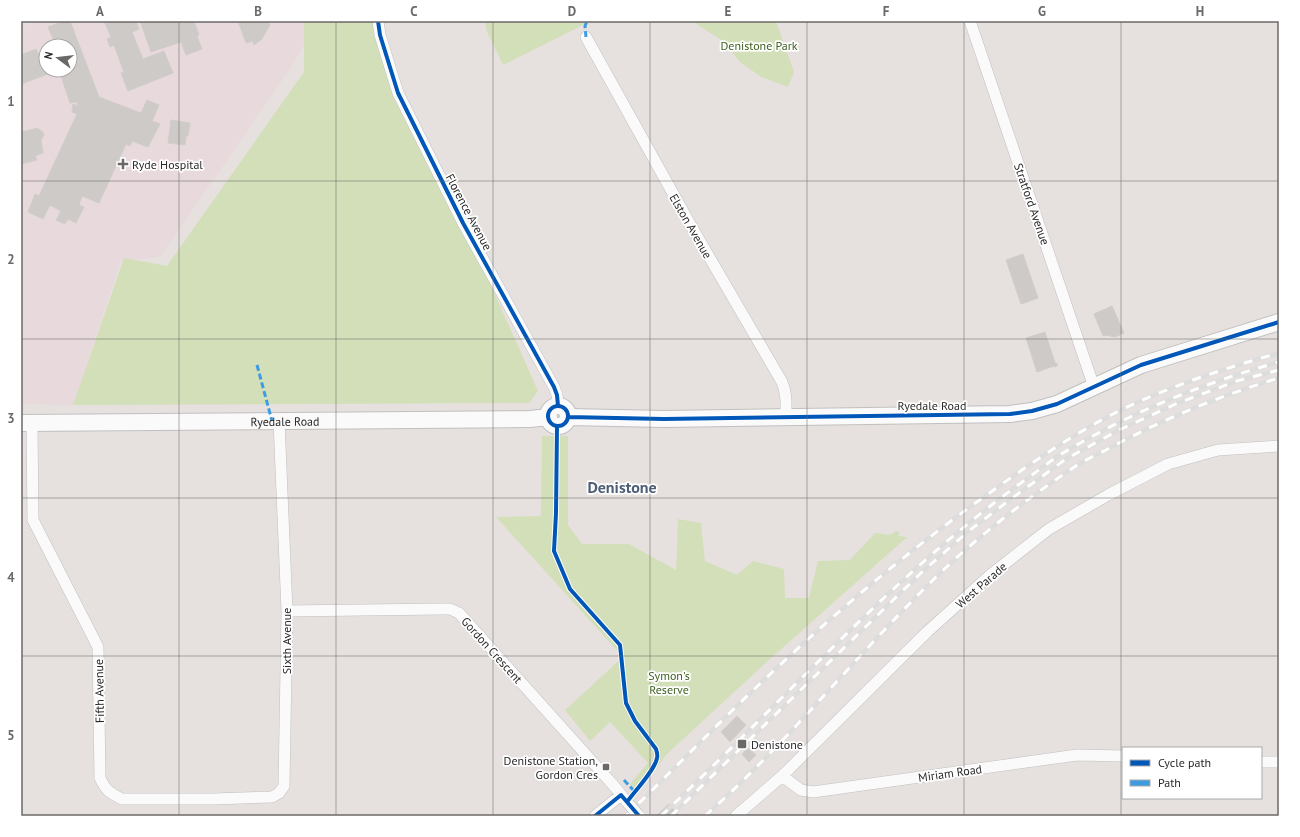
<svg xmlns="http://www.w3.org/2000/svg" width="1300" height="837" font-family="'PT Sans',sans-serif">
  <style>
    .medical { fill: #e8d9dc; fill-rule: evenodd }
    .green { fill: #d3dfb9 }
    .building { fill: #cecac8; stroke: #d1cdca }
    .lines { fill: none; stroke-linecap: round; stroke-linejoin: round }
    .street-casing { stroke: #c0c0c0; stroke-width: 12 }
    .secondary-casing { stroke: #c0c0c0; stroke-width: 18 }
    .street { stroke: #fbfafa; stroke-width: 11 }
    .secondary { stroke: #fbfafa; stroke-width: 16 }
    .rail-casing { stroke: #ddddde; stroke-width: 4.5 }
    .rail { stroke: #fff; stroke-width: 3; stroke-dasharray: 9; stroke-linecap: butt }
    .street-bridge-casing { stroke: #c0c0c0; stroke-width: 12; stroke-linecap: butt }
    .street-bridge { stroke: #fbfafa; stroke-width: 11 }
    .quiet { stroke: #3d9ce1; stroke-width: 3; stroke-dasharray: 6 3; stroke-linecap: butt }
    .cycleway-casing { stroke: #fff; stroke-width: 6 }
    .cycleway { stroke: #0057b8; stroke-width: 4 }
    .grid { fill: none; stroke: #6b6968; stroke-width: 1; stroke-opacity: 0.55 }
    .poi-dot { fill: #6b6968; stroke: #fff; stroke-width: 1.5 }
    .labels { text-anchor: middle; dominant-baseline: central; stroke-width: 3.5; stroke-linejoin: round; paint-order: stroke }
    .park-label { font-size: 12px; fill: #3e601f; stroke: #fff }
    .poi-label { font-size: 12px; fill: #292929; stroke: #fff; text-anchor: start }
    .street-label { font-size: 12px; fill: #292929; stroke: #fff }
    .district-label { font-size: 16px; font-weight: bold; fill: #4d5f76; stroke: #fff }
    .neatline { fill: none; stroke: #6b6968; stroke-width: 1.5 }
    .grid-label { font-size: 13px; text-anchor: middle; font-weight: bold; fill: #6b6968 }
  </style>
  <rect width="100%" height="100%" fill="#e6e1de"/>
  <path class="medical" d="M36,21H318L290,69L160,257L121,261L73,405L21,404V27ZM46,46H70V70H46Z"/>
  <path class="green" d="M304,21H379L392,84L463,223L538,391L529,403L73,405L124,258L167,266L304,72Z
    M485,21H591L503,65L487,32Z
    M694,21H776L794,72L788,87L761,77L740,62L723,41L698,25Z
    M542,436H568V525L582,544H629L676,570L678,519L701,523L705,561L737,575L753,561L784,569L785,598H809L818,561L850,560L875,533L890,535L896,531L900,533L898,536L907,537L770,659L666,755L638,792L630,784L648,763L610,722L590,741L565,710L623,657L496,517L541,516Z"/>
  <path class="building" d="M64,21H70L99,97L141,113L147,100L159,105L152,121L160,124L148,147L132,141L130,146L126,144L99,203L82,196L79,205L84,207L76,223L68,219L65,224L56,220L61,211L50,205L43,219L28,212L35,194L39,196L77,114L72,112L73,104L78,106L77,102L70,103L59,70L21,84V55L36,49L38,54L46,51V70H70V46H56L48,27Z
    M104,21H136L139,29L132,32L143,59L164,51L173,73L128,91L121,73L124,72L114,45L110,47L107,39L111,37Z
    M140,21H191V22L194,21L199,35L197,36L202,49L186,55L181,42L151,52Z
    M238,21H268L270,25L262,39L254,45L253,41L246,43Z
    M171,120L190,123L188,136H186L185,145L168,143Z
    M38,128V129L42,131L44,135L41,140L43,153L35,156L37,160L21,164V132Z
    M1023,254L1038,298L1021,304L1006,260Z
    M1112,306L1124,333L1115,337L1106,335L1103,336L1094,314Z
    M1045,332L1055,363L1058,364L1056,367L1054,366L1037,372L1026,338Z
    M737,716L746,725L730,742L721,732Z
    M748,748L756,755L749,762L742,754Z
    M669,804L679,816H656Z"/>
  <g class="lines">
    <g class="street-casing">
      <path id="street" d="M378,21L380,35L398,93L463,223L554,387L557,395L558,406
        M970,21L1094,387
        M586,37L690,224L782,382C787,394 786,404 786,416
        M32,423L33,520L98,647L100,778C106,791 110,793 122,799H214L272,797L279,793L284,786L287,611L279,421
        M287,611L440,609H450L459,613L615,787L627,802
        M1261,762H1279
        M782,776L801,790L813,792L1077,755L1123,756
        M595,816L621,795
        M736,816L782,776L927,632L989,576L1049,529L1108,495L1168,464L1218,450L1279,446"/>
    </g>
    <g class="secondary-casing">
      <g id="secondary">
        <circle cx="558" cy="416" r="10"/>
        <path d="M568,417L664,419L1010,414L1032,411L1057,404L1141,365L1279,322"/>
        <path id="s1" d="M21,423L530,419L549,417"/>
      </g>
    </g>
    <use href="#street" class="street"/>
    <use href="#secondary" class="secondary"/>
    <g class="rail-casing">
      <path id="rail" d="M626,816C677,766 727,714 780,665C843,606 910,550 981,499C1023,469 1065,439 1111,415C1164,388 1222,369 1279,353
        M661,816C737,744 811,667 887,595C931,554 976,515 1025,480C1038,471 1050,461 1063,453C1131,412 1204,383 1279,362
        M671,816L922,572L970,530L1015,496L1066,459L1119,430L1178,403L1237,381L1279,370
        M705,816C786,744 853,659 930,583C972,541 1021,503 1070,470C1081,462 1094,456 1106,450C1161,420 1219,396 1279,378"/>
    </g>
    <use href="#rail" class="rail"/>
    <g class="street-bridge-casing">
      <path id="street-bridge" d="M627,802L639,816"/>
    </g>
    <use href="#street-bridge" class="street-bridge"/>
    <path class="quiet" d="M586,37L585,26L587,21
      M257,365L272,421
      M624,780L635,792"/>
    <g class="cycleway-casing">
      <path id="cycleway" d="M378,21L380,35L398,93L463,223L554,387L557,395L558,406
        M548 416a10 10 0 1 1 20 0a10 10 0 1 1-20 0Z
        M568,417L664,419L1010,414L1032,411L1057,404L1141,365L1279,322
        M557,426L556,513L554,551L570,589L620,645L626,703L635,721L656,749C657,752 658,755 657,758C655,770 634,792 627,802
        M595,816L621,795L639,816"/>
    </g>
    <use href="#cycleway" class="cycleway"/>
  </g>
  <path class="grid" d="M179,21V816M336,21V816M493,21V816M650,21V816M807,21V816M964,21V816M1121,21V816M21,181H1279M21,339H1279M21,498H1279M21,656H1279"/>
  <g class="poi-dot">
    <path d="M121 158h4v4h4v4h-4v4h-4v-4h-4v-4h4z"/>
    <rect x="737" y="739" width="10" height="10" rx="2"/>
    <rect x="602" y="763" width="8" height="8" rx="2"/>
  </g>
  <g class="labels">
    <g class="park-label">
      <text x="759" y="45">Denistone Park</text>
      <text x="669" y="675">Symon's<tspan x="669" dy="14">Reserve</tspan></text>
    </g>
    <g class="poi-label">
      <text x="132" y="164">Ryde Hospital</text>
      <text x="751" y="744">Denistone</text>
      <text x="598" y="760" text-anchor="end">Denistone Station,<tspan x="598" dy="14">Gordon Cres</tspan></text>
    </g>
    <g class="street-label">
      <text transform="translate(1032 204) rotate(71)">Stratford Avenue</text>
      <text transform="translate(469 212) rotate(62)">Florence Avenue</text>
      <text transform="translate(691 226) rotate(60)">Elston Avenue</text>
      <text x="932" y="405">Ryedale Road</text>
      <text stroke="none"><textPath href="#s1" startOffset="264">Ryedale Road</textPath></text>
      <text transform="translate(981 585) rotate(-41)">West Parade</text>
      <text transform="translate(286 641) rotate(-90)">Sixth Avenue</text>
      <text transform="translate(492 650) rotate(48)">Gordon Crescent</text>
      <text transform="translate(99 691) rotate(-91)">Fifth Avenue</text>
      <text transform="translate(950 773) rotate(-8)">Miriam Road</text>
    </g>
    <g class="district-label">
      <text x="622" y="487">Denistone</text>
    </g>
  </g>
  <rect width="1300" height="837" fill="none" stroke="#ffffff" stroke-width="44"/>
  <rect x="1122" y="747" width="140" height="52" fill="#ffffff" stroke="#a9a9a9"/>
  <rect x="1130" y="760" width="20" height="6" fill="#0057b8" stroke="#a9a9a9"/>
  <text x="1158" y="767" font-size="12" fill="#292929">Cycle path</text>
  <rect x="1130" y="780" width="20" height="6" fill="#3d9ce1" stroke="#a9a9a9"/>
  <text x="1158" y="787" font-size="12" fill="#292929">Path</text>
  <g transform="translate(58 58) rotate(285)"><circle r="19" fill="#ffffff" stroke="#a9a9a9"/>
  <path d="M0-3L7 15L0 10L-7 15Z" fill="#6b6968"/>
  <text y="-6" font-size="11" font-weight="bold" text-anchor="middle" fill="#292929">N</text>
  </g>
  <rect x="22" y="22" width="1256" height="793" class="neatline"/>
  <g class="grid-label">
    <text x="100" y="16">A</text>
    <text x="258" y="16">B</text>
    <text x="414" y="16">C</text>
    <text x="572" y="16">D</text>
    <text x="728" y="16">E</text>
    <text x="886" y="16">F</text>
    <text x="1042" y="16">G</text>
    <text x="1200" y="16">H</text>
    <text x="11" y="106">1</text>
    <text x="11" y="264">2</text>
    <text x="11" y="423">3</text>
    <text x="11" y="582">4</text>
    <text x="11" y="740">5</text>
  </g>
</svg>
